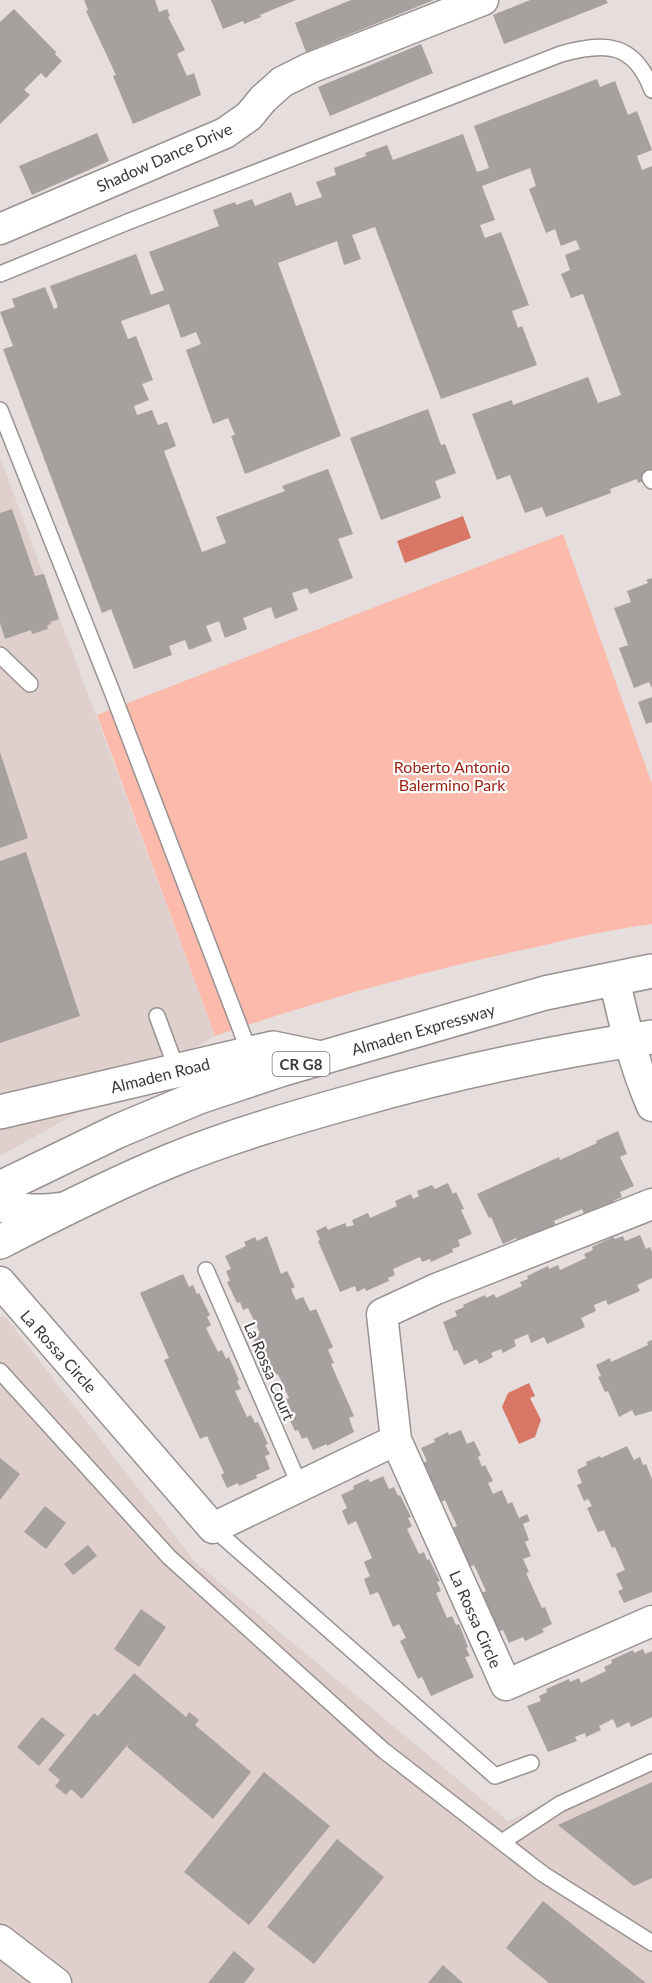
<svg xmlns="http://www.w3.org/2000/svg" width="652" height="1983" font-family="Lato,sans-serif">
  <style>
    .built { fill: #dfd0cd }
    .green { fill: #fcbaad }
    .water { fill: #d87766 }
    .building { fill: #a6a09e }
    .lines { fill: none; stroke-linecap: round; stroke-linejoin: round }
    .lane-casing { stroke: #989291; stroke-width: 18 }
    .street-casing { stroke: #989291; stroke-width: 33 }
    .secondary-casing { stroke: #989291; stroke-width: 36 }
    .primary-casing { stroke: #989291; stroke-width: 36 }
    .lane { stroke: #fff; stroke-width: 15 }
    .street { stroke: #fff; stroke-width: 30 }
    .secondary { stroke: #fff; stroke-width: 33 }
    .primary { stroke: #fff; stroke-width: 33 }
    .labels { text-anchor: middle; dominant-baseline: central; stroke-width: 4.5; stroke-linejoin: round; paint-order: stroke }
    .shield { fill: #fff; stroke: #767474; stroke-width: 1.5 }
    .shield-label { font-size: 15px; font-weight: bold; fill: #3b3838 }
    .street-label { font-size: 16px; fill: #3b3838; stroke: #fff }
    .park-label { font-size: 16px; fill: #9a2517; stroke: #fff }
  </style>
  <rect width="100%" height="100%" fill="#e5dedd"/>
  <path class="built" d="M0,457L215,1036L0,1156Z
    M4,1315L196,1563L508,1821L652,1752V1983H0V1318Z"/>
  <path class="green" d="M563,534L652,784V924C613,929 574,938 536,947C427,970 320,1000 215,1036L97,715Z"/>
  <path class="water" d="M463,516L471,538L405,563L397,541Z
    M529,1383L535,1396L530,1398L541,1420L535,1437L519,1444L502,1407L508,1393Z"/>
  <path class="building" d="M84,0H155L159,12L167,9L170,16L168,17L185,50L177,54L187,76L194,73L201,95L133,124L113,76L116,75L86,11L88,10Z
    M211,0H296L260,15L261,17L244,24L243,21L223,29Z
    M351,0H434L306,52L295,23Z
    M530,0H606L608,3L504,44L493,15Z
    M14,9L56,52L55,54L62,61L46,78L41,73L24,90L30,95L0,124V22Z
    M421,44L433,73L330,116L318,87Z
    M597,79L600,87L615,81L628,115L637,111L652,150L637,156L642,170L652,166V477L638,483L637,479L610,489L611,493L546,517L542,507L525,513L510,475L497,480L472,414L512,400L513,405L588,377L598,403L621,395L583,294L571,298L561,274L570,270L565,255L580,249L576,240L561,246L555,229L546,233L529,189L536,186L530,168L482,186L495,220L480,225L485,238L501,232L529,305L512,311L518,328L522,326L537,365L441,399L375,227L352,235L361,259L344,265L337,241L278,263L341,436L245,474L231,436L235,435L228,418L213,424L186,350L201,344L196,332L181,338L169,304L121,321L128,339L136,336L153,380L142,384L149,400L134,406L137,415L152,410L158,425L167,422L176,446L164,451L202,552L226,543L216,517L285,491L282,486L328,469L353,534L338,539L353,578L310,594L307,588L292,593L298,610L275,619L271,607L243,618L247,629L225,638L219,621L206,626L212,641L189,650L185,640L169,646L172,655L134,669L111,609L102,613L3,349L13,346L0,312L15,307L12,299L45,287L54,309L58,307L50,286L136,254L151,295L164,290L149,252L219,226L213,210L235,202L236,205L252,199L255,206L291,192L296,206L322,197L316,182L336,175L334,168L366,156L365,153L387,145L393,160L463,134L477,172L489,168L474,126Z
    M97,133L109,161L32,195L19,166Z
    M428,409L441,445L445,444L456,473L435,481L441,498L381,520L350,438Z
    M12,509L35,576L44,574L59,619L50,622L51,624L47,625L48,629L32,634L31,630L5,639L0,623V513Z
    M652,578V688L649,682L634,688L619,648L628,645L614,608L631,602L627,591L648,583L646,580Z
    M652,697V722L646,724L638,702Z
    M0,752L28,838L0,848Z
    M26,852L80,1016L0,1043V861Z
    M618,1131L627,1154L620,1157L634,1186L620,1192L622,1197L613,1201L614,1204L593,1213L592,1210L584,1214L582,1209L554,1221L556,1226L519,1243L516,1238L503,1244L491,1217L489,1218L477,1194L559,1157L560,1160L597,1143L596,1141Z
    M448,1183L453,1194L456,1192L464,1209L461,1210L472,1234L458,1240L460,1246L452,1249L453,1252L431,1262L430,1259L422,1262L420,1257L393,1269L395,1275L388,1278L389,1281L366,1291L365,1288L357,1292L355,1286L340,1292L318,1241L320,1240L316,1231L326,1226L328,1230L345,1223L347,1227L354,1225L352,1220L368,1213L370,1218L397,1206L395,1201L411,1194L413,1199L419,1196L417,1191L432,1185L435,1189Z
    M640,1235L646,1249L650,1247L652,1252V1278L637,1285L640,1291L608,1305L606,1300L594,1305L596,1311L581,1318L585,1327L547,1344L544,1337L531,1343L528,1334L514,1340L516,1346L503,1353L501,1349L491,1353L493,1357L479,1364L477,1359L464,1365L457,1350L454,1351L443,1322L457,1316L455,1311L464,1307L463,1305L485,1295L486,1298L494,1294L496,1298L522,1286L520,1282L528,1279L527,1276L548,1266L549,1269L558,1265L560,1270L586,1258L584,1254L593,1250L592,1247L613,1237L615,1239L623,1236L625,1241Z
    M267,1236L281,1274L287,1271L295,1287L291,1289L296,1300L303,1297L310,1311L316,1309L333,1347L328,1350L334,1363L331,1364L354,1416L349,1418L354,1432L327,1446V1444L313,1450L307,1437L302,1439L298,1430L295,1431L285,1410L288,1409L284,1400L289,1398L278,1374L272,1377L268,1368L266,1369L252,1336L260,1333L248,1308L243,1310L240,1302L237,1303L227,1282L230,1281L226,1271L231,1269L225,1256L246,1246L244,1242L255,1237L257,1241Z
    M183,1274L189,1287L193,1285L197,1294L199,1293L210,1315L207,1317L211,1325L206,1328L218,1352L222,1350L226,1359L229,1357L239,1380L237,1381L241,1389L235,1391L247,1417L251,1415L255,1423L258,1422L268,1444L265,1445L270,1454L265,1456L270,1469L256,1475L257,1478L239,1486L238,1483L227,1488L221,1475L224,1473L207,1436L200,1439L164,1360L169,1358L140,1293Z
    M652,1340V1411L635,1416L632,1410L619,1417L608,1391L605,1392L598,1377L601,1376L596,1365L610,1358L611,1362L648,1345L647,1342Z
    M461,1430L467,1444L474,1441L481,1455L478,1457L482,1467L485,1465L493,1481L488,1483L493,1494L502,1490L508,1504L512,1502L519,1518L527,1514L530,1521L523,1524L529,1540L525,1542L531,1556L523,1559L529,1572L526,1573L542,1608L545,1607L552,1624L542,1629L544,1632L525,1641L523,1637L509,1643L503,1630L498,1632L481,1593L486,1591L474,1565L469,1567L452,1528L457,1526L445,1500L441,1502L436,1493L433,1495L422,1463L427,1461L421,1448L435,1442L434,1439L448,1432L449,1435Z
    M627,1446L634,1460L640,1457L643,1465L646,1464L652,1479V1592L624,1603L618,1591L623,1589L616,1574L625,1570L615,1547L612,1548L604,1530L598,1532L587,1508L592,1506L588,1499L584,1501L577,1485L582,1483L577,1470L587,1465L586,1462L600,1456L601,1458Z
    M0,1458L20,1474L0,1500Z
    M383,1476L389,1489L394,1487L398,1496L400,1495L411,1517L408,1518L412,1526L407,1529L419,1554L424,1552L427,1560L429,1559L440,1581L437,1582L441,1591L436,1593L447,1618L452,1616L456,1625L459,1624L468,1647L466,1648L470,1656L465,1657L474,1677L431,1696L422,1677L418,1679L400,1641L406,1638L399,1624L393,1627L378,1592L370,1595L364,1579L370,1576L364,1562L372,1558L356,1521L348,1525L342,1511L347,1508L341,1495L354,1489L353,1486L368,1479L370,1482Z
    M45,1506L66,1523L46,1549L24,1532Z
    M88,1545L97,1556L73,1575L64,1564Z
    M141,1609L166,1627L139,1667L114,1649Z
    M643,1649L645,1654L652,1651V1717L631,1727L629,1722L617,1728L613,1719L599,1726L601,1730L586,1737L585,1733L575,1737L577,1741L548,1752L527,1706L541,1701L539,1696L547,1692L546,1689L569,1679L570,1682L579,1678L581,1683L606,1671L604,1667L612,1663L611,1660L633,1650L634,1653Z
    M134,1673L186,1717L189,1712L199,1720L195,1725L251,1772L213,1819L127,1747L130,1742L82,1799L71,1789L66,1795L55,1786L60,1780L48,1770L94,1713L98,1716Z
    M42,1717L65,1735L39,1766L17,1747Z
    M264,1772L330,1826L249,1925L184,1872Z
    M652,1782V1878L634,1886L558,1825Z
    M337,1839L384,1877L314,1964L267,1927Z
    M543,1901L646,1983H549L506,1948Z
    M234,1951L255,1969L244,1983H208Z
    M443,1965L463,1983H428Z"/>
  <g class="lines">
    <g class="lane-casing">
      <path id="lane" d="M0,274L130,221L561,54C605,42 634,42 652,90
        M0,410L111,689L250,1054
        M650,478L652,481
        M0,655L30,684
        M157,1016L177,1070
        M206,1270L300,1486
        M0,1371L169,1557L383,1750L543,1874L652,1943
        M213,1528L495,1776L531,1763
        M502,1842L560,1804L652,1762"/>
    </g>
    <g class="street-casing">
      <path id="street" d="M0,229L225,133L249,116L263,99L282,82L310,68L483,0
        M614,978C624,1022 634,1065 652,1106
        M652,1204L436,1289L382,1314L396,1440L506,1685L652,1621
        M0,1282L213,1528L396,1440
        M0,1940L56,1983"/>
    </g>
    <g class="secondary-casing">
      <path id="secondary" d="M0,1112L273,1048L321,1058
        M0,1204C21,1213 42,1212 64,1209"/>
    </g>
    <g class="primary-casing">
      <path id="primary" d="M0,1188L118,1131L199,1097L280,1070L545,993L652,971
        M0,1242C56,1213 113,1184 172,1160C231,1136 293,1118 354,1101C452,1073 551,1052 652,1037"/>
    </g>
    <use href="#lane" class="lane"/>
    <use href="#street" class="street"/>
    <use href="#secondary" class="secondary"/>
    <use href="#primary" class="primary"/>
  </g>
  <g class="labels">
    <rect class="shield" x="272.5" y="1052" width="57" height="24" rx="4.5"/>
    <g class="shield-label">
      <text x="301" y="1064">CR G8</text>
    </g>
    <g class="street-label">
      <text transform="translate(164 157) rotate(-24)">Shadow Dance Drive</text>
      <text transform="translate(423 1029) rotate(-16)">Almaden Expressway</text>
      <text transform="translate(160 1075) rotate(-14)">Almaden Road</text>
      <text transform="translate(59 1351) rotate(48)">La Rossa Circle</text>
      <text transform="translate(270 1371) rotate(67)">La Rossa Court</text>
      <text transform="translate(476 1619) rotate(66)">La Rossa Circle</text>
    </g>
    <g class="park-label">
      <text x="452" y="766">Roberto Antonio<tspan x="452" dy="18">Balermino Park</tspan></text>
    </g>
  </g>
</svg>
